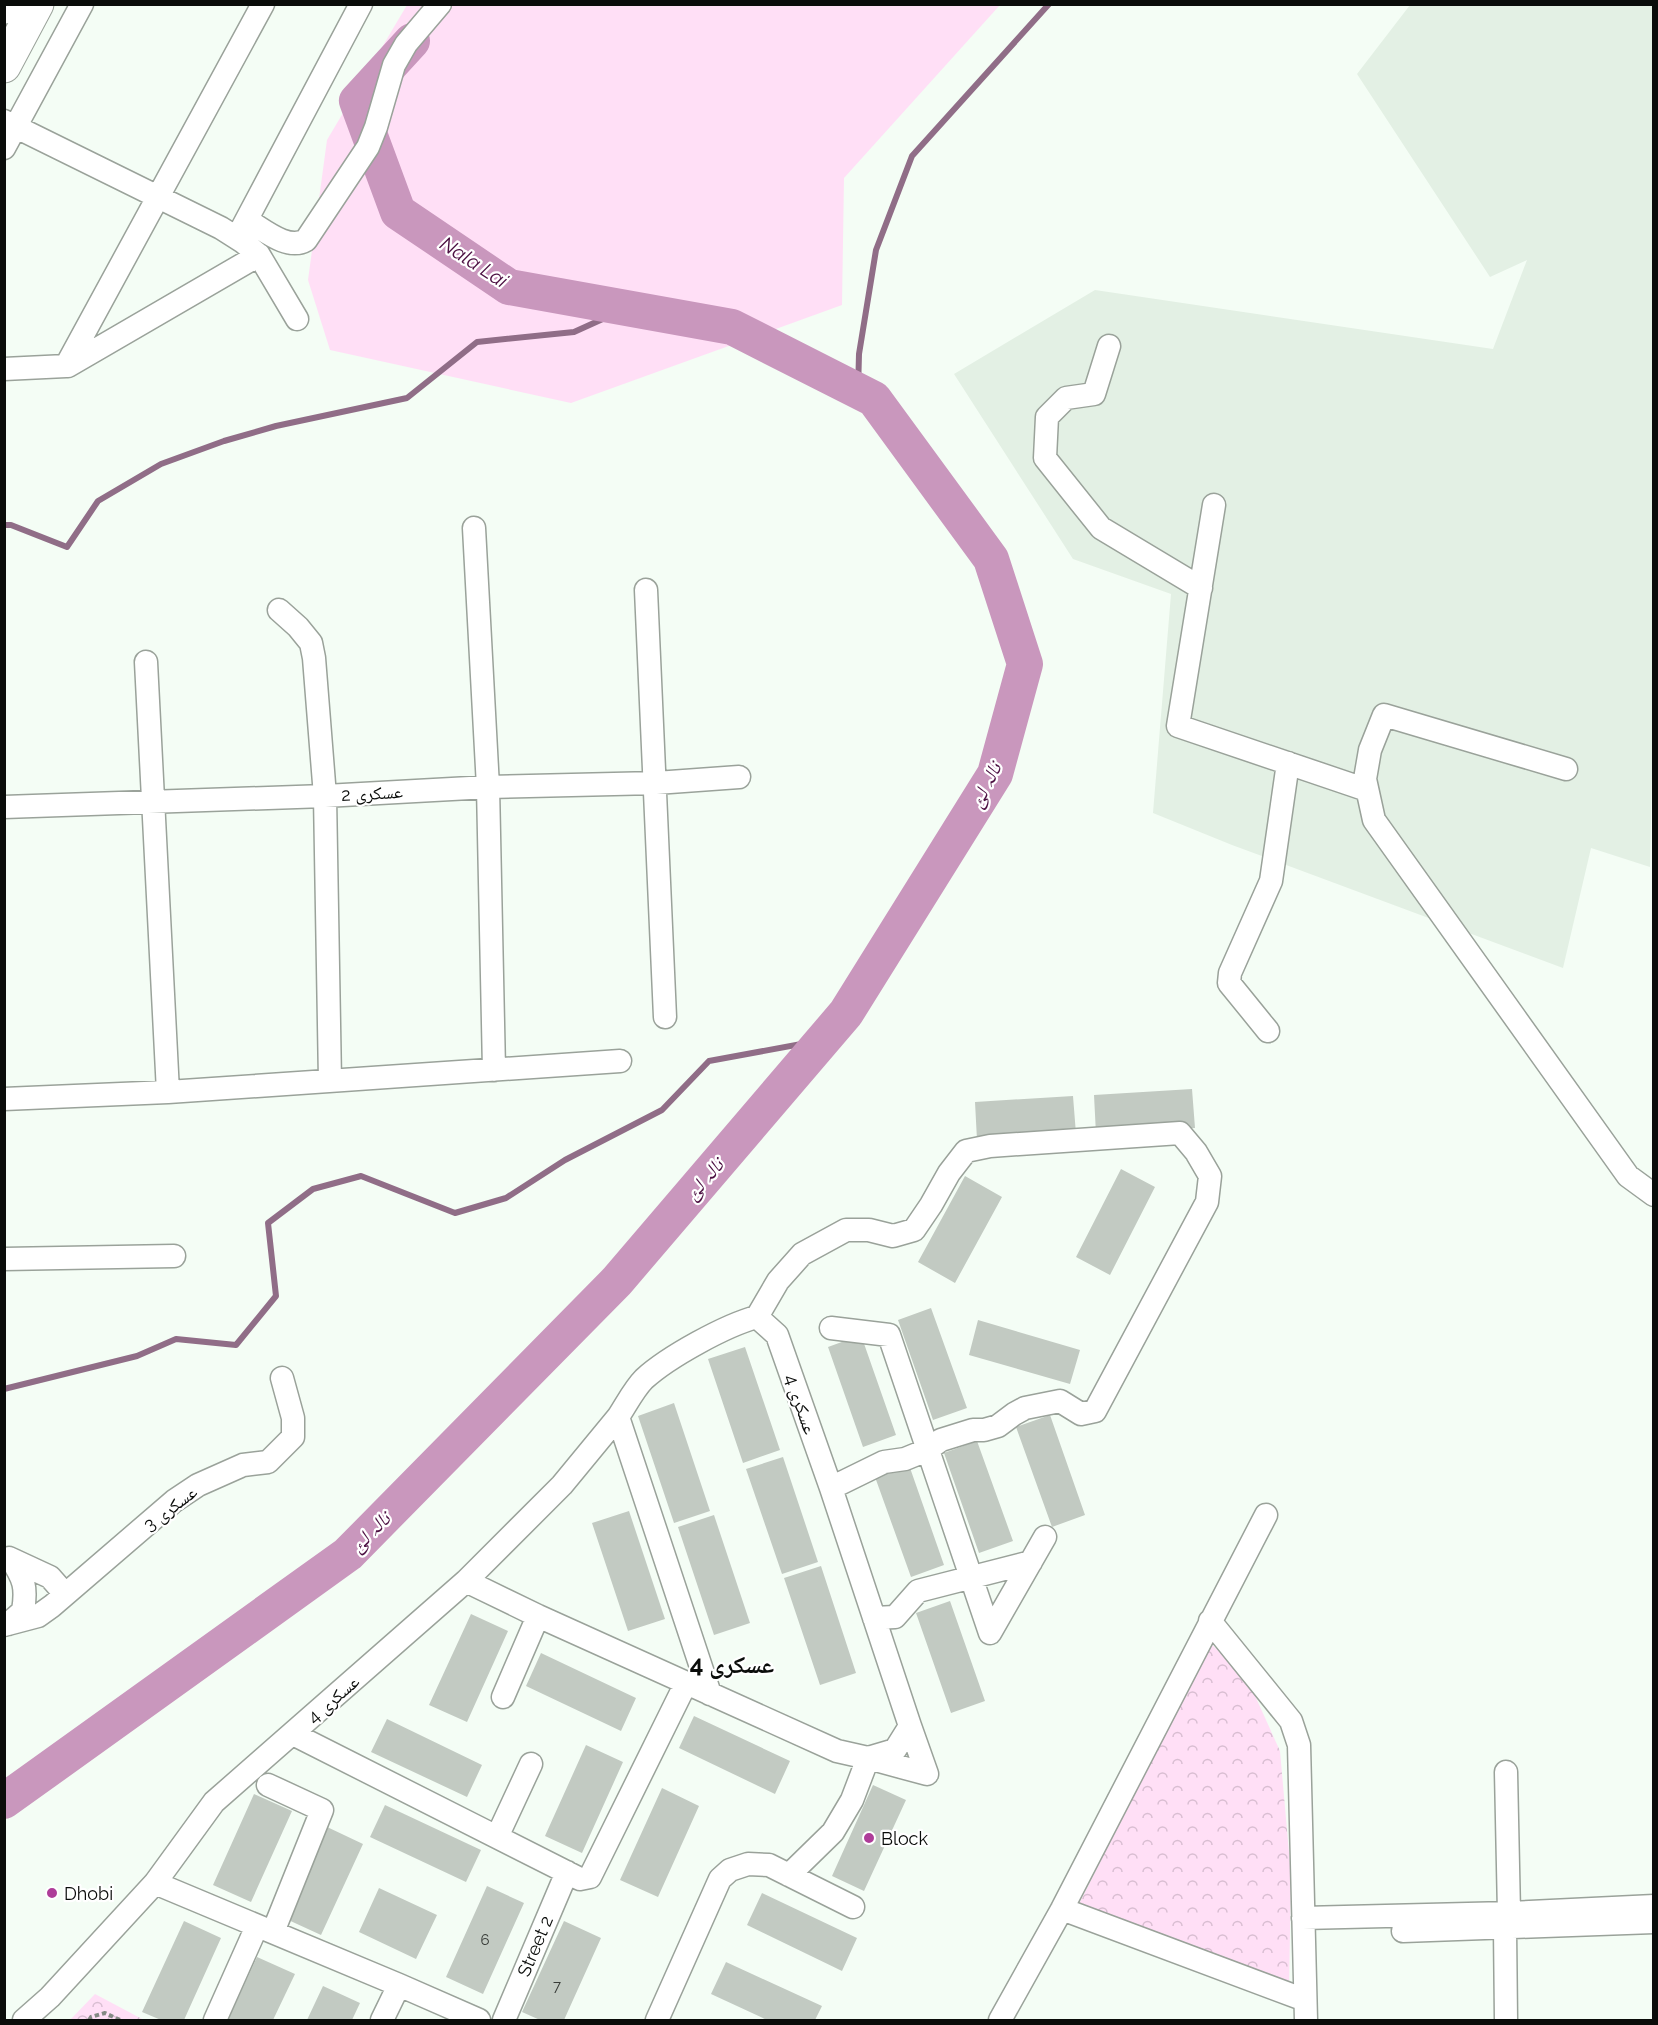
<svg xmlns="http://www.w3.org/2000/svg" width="1658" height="2025" font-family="Raleway,'Noto Naskh Arabic',sans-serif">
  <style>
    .built { fill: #e3f0e4 }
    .grass { fill: #ffdff6 }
    .park { fill: url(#park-crowns) }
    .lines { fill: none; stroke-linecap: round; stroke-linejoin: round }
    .stream { stroke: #906d87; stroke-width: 6 }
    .river { stroke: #c997bd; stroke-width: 36 }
    .building { fill: #c2cac2 }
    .minor-casing { stroke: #9aa29a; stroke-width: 25 }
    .secondary-casing { stroke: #9aa29a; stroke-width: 35 }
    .path { stroke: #848984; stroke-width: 4; stroke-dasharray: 4.5 3; stroke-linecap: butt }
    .minor { stroke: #fff; stroke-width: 22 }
    .secondary { stroke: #fff; stroke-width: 33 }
    .poi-dot { fill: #ae3d99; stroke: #fff; stroke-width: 2 }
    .labels { text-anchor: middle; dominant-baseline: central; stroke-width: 4.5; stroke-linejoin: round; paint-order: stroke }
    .number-label { font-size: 15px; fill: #383c38 }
    .street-label { font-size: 18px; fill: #0a0c0a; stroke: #fff }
    .poi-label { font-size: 18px; fill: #0a0c0a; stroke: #fff; text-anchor: start }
    .water-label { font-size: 20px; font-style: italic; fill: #4b0f41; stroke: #fff }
    .district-label { font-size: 24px; font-weight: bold; fill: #0a0c0a; stroke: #fff }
  </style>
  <defs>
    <pattern id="park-crowns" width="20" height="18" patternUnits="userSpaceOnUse" patternTransform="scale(1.5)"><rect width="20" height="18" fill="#ffdff6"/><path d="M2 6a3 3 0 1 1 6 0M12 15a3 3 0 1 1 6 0" fill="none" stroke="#d9bed2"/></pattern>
  </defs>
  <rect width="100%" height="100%" fill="#f4fdf5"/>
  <path class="built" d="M1410,5H1653L1654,674L1650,867L1591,848L1563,968L1232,845L1153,813L1171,594L1073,559L954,374L1095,290L1493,349L1527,260L1490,277L1357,74Z"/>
  <path class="grass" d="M407,5H1000L844,178L842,305L571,403L330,350L308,280L327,140Z"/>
  <path class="park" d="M1210,1643L1247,1678L1280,1751L1291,1875L1289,1989L1079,1904Z
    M95,1994L144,2020H70Z"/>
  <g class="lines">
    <path class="stream" d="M858,391L859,354L876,250L912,156L1049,4
      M4,525H11L67,547L98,501L161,464L224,441L276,426L407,398L477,342L574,332L627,308
      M4,1389L137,1356L176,1339L236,1345L276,1296L268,1223L313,1189L361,1176L455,1213L506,1198L565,1160L662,1110L709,1061L823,1040"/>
    <path class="river" d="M4,1801L348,1554L617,1281L846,1013L995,774L1025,664L991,559L874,399L732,327L509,287L398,212L357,101L412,41"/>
  </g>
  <path class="building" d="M1192,1089L1195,1128L1096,1134L1094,1095Z
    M1073,1096L1076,1134L977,1140L975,1102Z
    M1121,1169L1155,1187L1110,1275L1076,1257Z
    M965,1176L1002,1197L955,1283L918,1262Z
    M931,1308L967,1408L933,1420L898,1320Z
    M978,1320L1080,1350L1070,1384L969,1355Z
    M861,1335L896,1435L863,1447L828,1347Z
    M745,1347L780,1450L743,1463L708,1359Z
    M674,1403L710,1511L674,1523L638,1416Z
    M1050,1415L1085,1515L1052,1527L1016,1427Z
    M977,1441L1013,1541L979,1553L944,1453Z
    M783,1457L818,1562L782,1574L746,1469Z
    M909,1465L944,1565L911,1577L875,1477Z
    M629,1511L665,1619L628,1631L592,1523Z
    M714,1515L750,1623L714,1635L678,1527Z
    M821,1566L856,1673L820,1685L784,1578Z
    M950,1601L985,1701L951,1713L916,1613Z
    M471,1614L508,1631L467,1722L429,1705Z
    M541,1653L636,1698L621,1731L526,1686Z
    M694,1716L790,1761L775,1794L679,1748Z
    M387,1719L482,1765L467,1797L371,1752Z
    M586,1745L623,1762L582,1853L545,1836Z
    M873,1785L906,1800L864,1891L832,1876Z
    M662,1788L699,1806L658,1897L620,1880Z
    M254,1794L292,1811L251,1902L213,1885Z
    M385,1805L481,1850L466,1882L370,1837Z
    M325,1826L363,1844L321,1935L284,1918Z
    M487,1886L524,1903L483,1994L446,1977Z
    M379,1888L437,1915L416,1959L359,1932Z
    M762,1893L857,1938L842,1971L747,1925Z
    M184,1921L221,1938L184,2020H161L142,2012Z
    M564,1921L601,1938L564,2020H540L522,2012Z
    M257,1957L295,1974L273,2020H228Z
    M726,1962L822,2006L815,2020H767L711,1994Z
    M323,1986L360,2003L352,2020H307Z"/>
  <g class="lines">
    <g class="minor-casing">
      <path id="minor" d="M4,121L221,228L243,242L259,255L297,319
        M4,148L82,4
        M247,220C264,230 288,251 306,240L368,147L376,127L394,65L406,44L440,4
        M239,234L361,4
        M1109,346L1094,394L1066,398L1047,417L1045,458L1101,528L1201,588
        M68,366L259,255
        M4,369L66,366L263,4
        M1214,505L1178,726L1367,790
        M474,528L488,787L494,1070
        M646,590L665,1017
        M279,610L298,627L311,643L314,658L325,796L330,1081
        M146,662L168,1092
        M1566,769L1384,715L1370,750L1365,779L1374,820L1628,1176L1654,1195
        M4,807L325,796L488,787L656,783L739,777
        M1268,1031L1229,983L1230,973L1271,881L1288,763
        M4,1099L168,1092L620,1061
        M4,1259L174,1256
        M757,1317L778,1281L802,1254L846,1230H869L893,1236L914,1230L931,1205L949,1173L966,1151L990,1146L1180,1133L1196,1152L1210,1176L1207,1202L1095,1411L1081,1414L1060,1401L1025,1408L1014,1414L998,1426L984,1430H973L941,1440L927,1450L905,1459L884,1462L831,1488
        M831,1328L889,1335L990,1633L1045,1537
        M9,1558L50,1577L65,1594
        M466,1581L562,1485L618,1417
        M874,1618L895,1617L918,1591L1031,1562
        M1210,1621L1291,1721L1299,1745L1306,2020
        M8,1624L23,1611C27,1587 24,1579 11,1559
        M4,1625L38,1616L52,1606L174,1501L198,1485L243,1465L268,1462L293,1437V1418L282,1378
        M503,1697L538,1616
        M293,1734L580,1879L590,1877L686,1683
        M1506,1772L1509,1913L1505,1929L1506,2020
        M268,1785L322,1810L273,1932
        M497,1837L531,1764
        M789,1875L833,1832L852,1800L868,1758L927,1774L910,1726
        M155,1883L399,1985L479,2020
        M1062,1909L1305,2000
        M1303,1918L1509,1913L1654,1906
        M1403,1931L1654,1922
        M24,2020L50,1997L155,1883L214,1802L466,1581L538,1616L837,1751L868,1758L895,1750L910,1726L831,1488L777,1335L757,1317C726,1325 668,1357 644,1379C634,1389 626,1405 618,1417L710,1694
        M215,2020L257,1926
        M382,2020L399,1985
        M504,2020L567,1872
        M657,2020L720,1879L730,1870L748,1864L769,1865L853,1907
        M1000,2020L1062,1909L1266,1515"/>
    </g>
    <g class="secondary-casing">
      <path id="secondary" d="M4,7L6,4
        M4,66L37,4"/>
    </g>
    <path class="path" d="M89,2020L91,2017L105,2013L120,2020"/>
    <use href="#minor" class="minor"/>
    <use href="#secondary" class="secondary"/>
  </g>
  <g class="poi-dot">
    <circle cx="869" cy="1838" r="6"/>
    <circle cx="52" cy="1893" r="6"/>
  </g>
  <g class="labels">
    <g class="number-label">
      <text x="485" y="1940">6</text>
      <text x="557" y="1986">7</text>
    </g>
    <g class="street-label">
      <text transform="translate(372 793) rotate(-3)">عسکری 2</text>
      <text transform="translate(801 1404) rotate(71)">عسکری 4</text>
      <text transform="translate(170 1508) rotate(-37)">عسکری 3</text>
      <text transform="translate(333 1699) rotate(-41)">عسکری 4</text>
      <text transform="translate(535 1946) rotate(-67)">Street 2</text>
    </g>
    <g class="poi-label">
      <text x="881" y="1838">Block</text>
      <text x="64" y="1893">Dhobi</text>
    </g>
    <g class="water-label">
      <text transform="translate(474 262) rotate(33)">Nala Lai</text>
      <text transform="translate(985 785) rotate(-63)">نالہ لئ</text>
      <text transform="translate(704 1179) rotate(-49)">نالہ لئ</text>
      <text transform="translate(370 1532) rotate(-45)">نالہ لئ</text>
    </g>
    <g class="district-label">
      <text x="732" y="1664">عسکری 4</text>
    </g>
  </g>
  <rect width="1658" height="2025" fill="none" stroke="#0a0c0a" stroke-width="12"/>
</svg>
